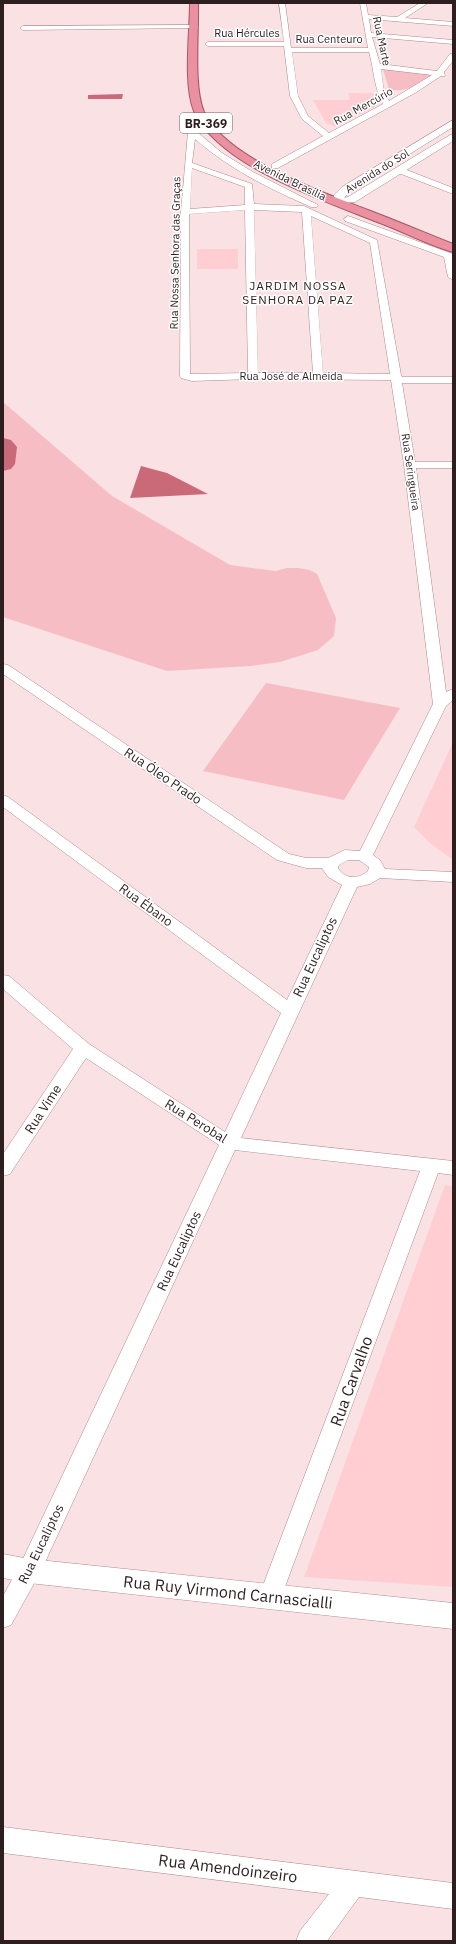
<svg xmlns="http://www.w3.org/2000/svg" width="456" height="1944" font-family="'IBM Plex Sans',sans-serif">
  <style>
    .built { fill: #ffced3 }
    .green { fill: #f6bec4 }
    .water { fill: #ca6a79 }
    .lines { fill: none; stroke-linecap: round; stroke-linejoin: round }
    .river { fill: #ca6a79; fill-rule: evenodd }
    .minor-casing { stroke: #ae888d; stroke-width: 1 }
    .tertiary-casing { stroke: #ae888d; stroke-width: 1 }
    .trunk-casing { stroke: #a55764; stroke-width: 2 }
    .minor { fill: #fff; fill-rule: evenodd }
    .tertiary { fill: #fff; fill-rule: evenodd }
    .trunk { fill: #ea90a0; fill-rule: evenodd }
    .labels { text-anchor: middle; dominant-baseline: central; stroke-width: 3; stroke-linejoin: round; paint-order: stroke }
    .far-street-label { font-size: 11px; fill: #2d1e20; stroke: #fff }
    .shield { fill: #fff; stroke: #6c6263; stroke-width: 1 }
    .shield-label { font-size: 12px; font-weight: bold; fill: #2d1e20 }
    .far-neighbourhood-label { font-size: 12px; letter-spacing: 1px; fill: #2d1e20; stroke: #fff }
    .street-label { font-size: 13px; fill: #2d1e20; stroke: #fff }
    .near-street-label { font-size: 16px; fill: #2d1e20; stroke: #fff }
  </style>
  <rect width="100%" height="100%" fill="#fae1e4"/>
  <path class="built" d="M348,93H373L376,106L335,127L326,123L313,100H350Z
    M197,249H238V269H197Z
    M453,742V860L431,844L414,827Z
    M445,1185L453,1187V1587L304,1577Z"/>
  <path class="green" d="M383,69L434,74C419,83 407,94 389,89Z
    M3,402L112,496L230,565L276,571L287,568H298L310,570L317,574L336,618L334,636L318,650L280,662L250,666L167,671L3,617Z
    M266,683L400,708L344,800L203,771Z"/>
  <path class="water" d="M123,94L122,99H88V95Z
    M141,466L167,473L208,494L130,498Z"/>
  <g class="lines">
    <path class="river" d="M3,438L11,440L17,447L15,464L11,469L3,471Z"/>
    <g class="minor-casing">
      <path id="minor" d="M279,3H285L291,48H368L360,3H366L368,15L397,17L420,3H428L405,18L453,22V26L369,19L371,33L453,40V44L372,37L380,64L437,71L450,54H453V61L444,72L445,76H441L415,93L278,168H272V164L323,136L302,119L290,96L284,46H208L205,44L208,42H284ZM292,52H369C374,70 374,88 383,104L329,133L308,116L298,96ZM381,69L432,75L389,101L384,92Z
        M195,25L198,27L197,28L23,30L20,28L23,26Z
        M196,110L203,112L196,131L222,153L253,172L318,205L317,207H311C270,189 229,169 195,139L192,163L252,184L254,204L304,206L377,240L401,375L402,377H453V383H402L415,462H453V468H416L446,692L453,689V700L446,706L373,855L380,860L385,869L453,872V882L380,878L370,884L357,887L241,1138L453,1161V1175L438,1173L279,1603L271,1606L263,1603L259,1596L420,1171L235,1150L41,1571L11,1625L3,1628V1596L20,1565L219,1145L86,1058L10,1174L3,1176V1154L73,1049L3,989V975L9,976L89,1044L225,1132L281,1013L3,807V795L8,797L287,1000L342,885L328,877L322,868H306L277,860L3,674V664L8,665L289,854L306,858H328L345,850L360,851L433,704L404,465L391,380L253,379L192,381L181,378L180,376L181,212L188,132ZM192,168L245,187V205L190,209ZM245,210L248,373L190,374L189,214ZM254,210L302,212L313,373H258ZM311,216L370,243L390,374L323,373ZM348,860H359L369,867L368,871C359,879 345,880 338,868L339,865Z
        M399,167L453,188V194L396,172L395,170Z
        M348,216L453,254V280L448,277L444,257L345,221L344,219Z
        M3,1827L453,1883V1909L359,1897L327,1941H296L300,1931L329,1894L3,1853Z"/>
    </g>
    <g class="tertiary-casing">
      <path id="tertiary" d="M453,120V127L350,191L344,198L348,197L450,135L453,134V141L355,202L334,204L333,202L334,195L342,187Z
        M3,1554L29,1559L453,1603V1629L29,1583L3,1578Z"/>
    </g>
    <g class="trunk-casing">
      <path id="trunk" d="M190,3H198C199,32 193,86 204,112C226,159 322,192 368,210C397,221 425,233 453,244V252C428,245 404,232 380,223C327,202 218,166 194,111C183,85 190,32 190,3Z"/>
    </g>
    <use href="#minor" class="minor"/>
    <use href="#tertiary" class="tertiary"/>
    <use href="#trunk" class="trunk"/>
  </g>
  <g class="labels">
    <g class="far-street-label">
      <text x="247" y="33">Rua Hércules</text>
      <text x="329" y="39">Rua Centeuro</text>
      <text transform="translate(382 41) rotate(78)">Rua Marte</text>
      <text transform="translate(363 106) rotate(-29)">Rua Mercúrio</text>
      <text transform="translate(377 171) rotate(-32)">Avenida do Sol</text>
      <text transform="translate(290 180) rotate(26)">Avenida Brasília</text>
      <text transform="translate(175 253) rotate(-89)">Rua Nossa Senhora das Graças</text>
      <text x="291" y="376">Rua José de Almeida</text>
      <text transform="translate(411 472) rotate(82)">Rua Seringueira</text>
    </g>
    <rect class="shield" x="180" y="113" width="52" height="20" rx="3"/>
    <g class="shield-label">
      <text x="206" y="123">BR-369</text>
    </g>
    <g class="far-neighbourhood-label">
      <text x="298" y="285">JARDIM NOSSA<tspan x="298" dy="14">SENHORA DA PAZ</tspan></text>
    </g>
    <g class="street-label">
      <text transform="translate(163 776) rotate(34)">Rua Óleo Prado</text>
      <text transform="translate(146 905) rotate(36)">Rua Ébano</text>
      <text transform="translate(315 957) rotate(-65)">Rua Eucaliptos</text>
      <text transform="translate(43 1109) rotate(-57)">Rua Vime</text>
      <text transform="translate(196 1121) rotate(32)">Rua Perobal</text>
      <text transform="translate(179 1251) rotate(-65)">Rua Eucaliptos</text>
      <text transform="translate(41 1544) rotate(-64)">Rua Eucaliptos</text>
    </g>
    <g class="near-street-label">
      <text transform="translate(351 1381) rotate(-70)">Rua Carvalho</text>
      <text transform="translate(228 1592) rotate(6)">Rua Ruy Virmond Carnascialli</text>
      <text transform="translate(228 1868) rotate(7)">Rua Amendoinzeiro</text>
    </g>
  </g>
  <rect width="456" height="1944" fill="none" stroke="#2d1e20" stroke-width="8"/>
</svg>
